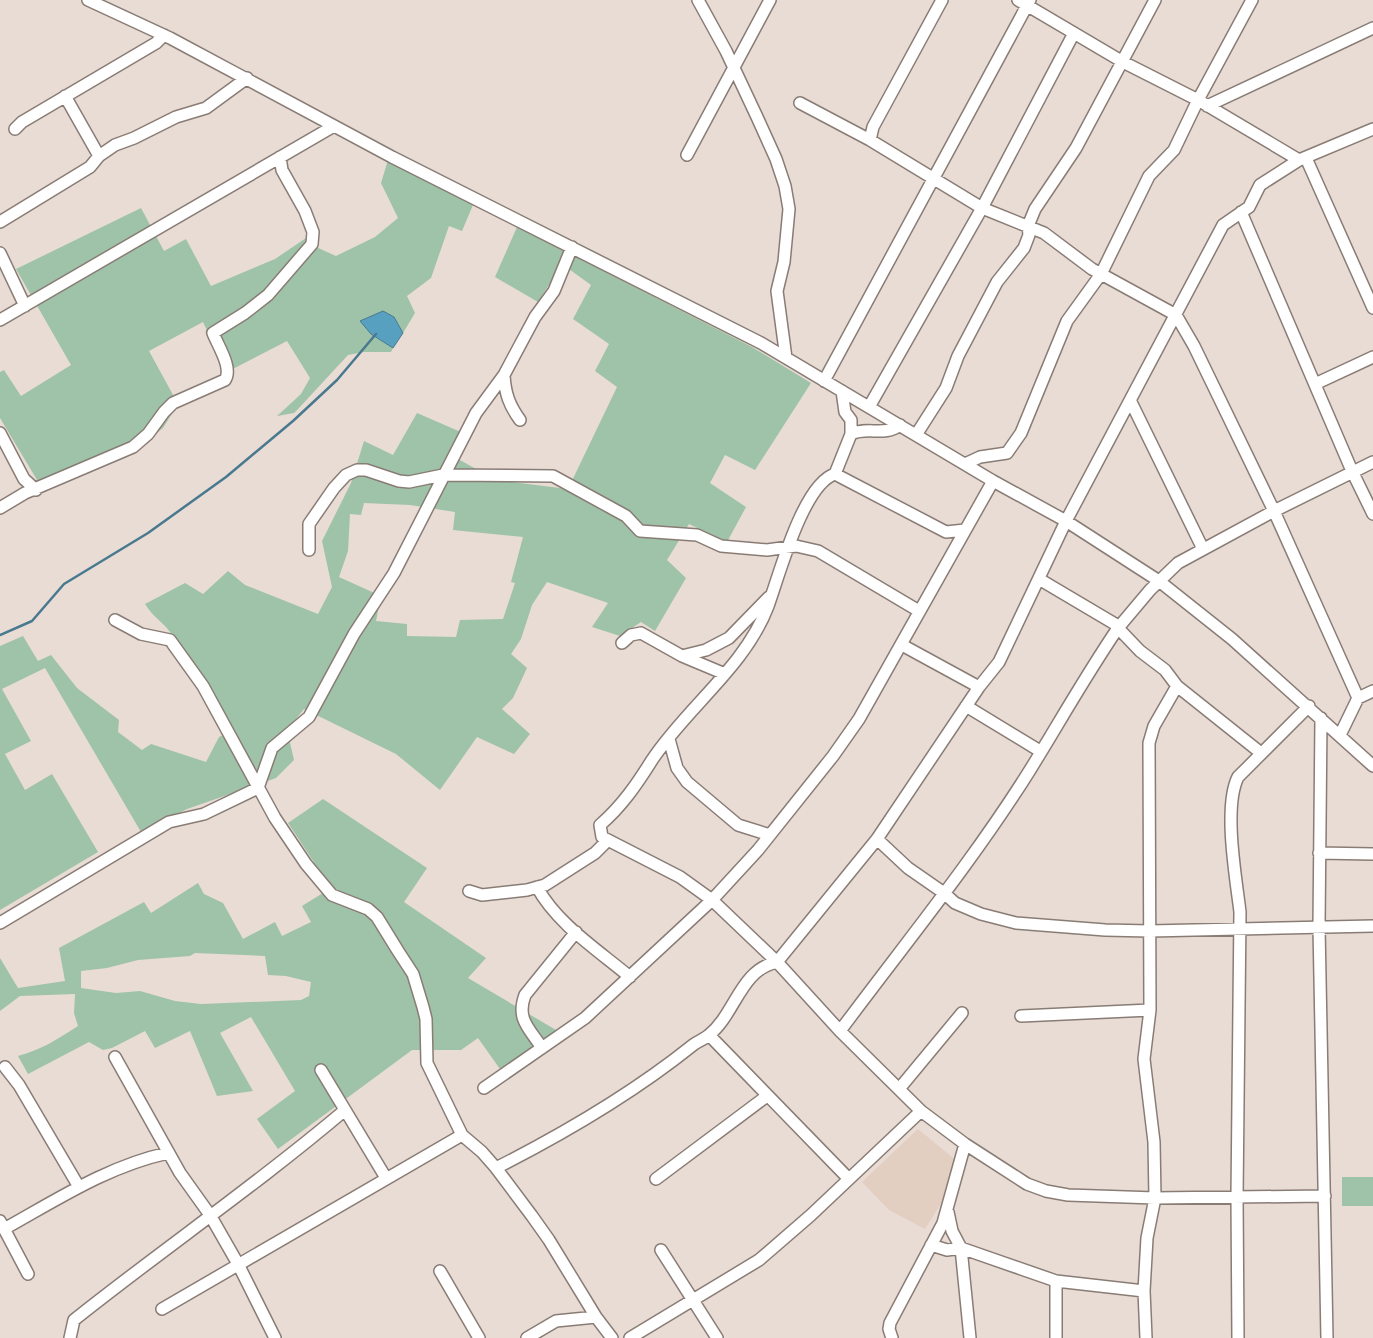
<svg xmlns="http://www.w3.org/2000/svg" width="1373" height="1338" font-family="Quicksand,sans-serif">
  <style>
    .built { fill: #e3cec2 }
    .green { fill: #9ec3a8; fill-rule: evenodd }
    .water { fill: #58a0c0; stroke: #48798f }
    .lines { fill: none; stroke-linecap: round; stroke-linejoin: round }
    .stream { stroke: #48798f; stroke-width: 2.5 }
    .minor-casing { stroke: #897c75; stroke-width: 14 }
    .minor { stroke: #fff; stroke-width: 11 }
  </style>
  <rect width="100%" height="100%" fill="#e9dcd4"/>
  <path class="built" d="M918,1129L964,1167L925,1229L889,1210L862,1182Z"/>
  <path class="green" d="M388,160L473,205L462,231L449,226L431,278L407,296L415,313L403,333L394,317L371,334L393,348L391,352H364L348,355L299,408L294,413L277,416L301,394L310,378L287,341L227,372L203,322L149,351L178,404L163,428L127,457L43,490L0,418V372L4,370L21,396L71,365L16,269L141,208L164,251L186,239L211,286L275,259L309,236L316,247L336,256L375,237L398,218L381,183Z
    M517,227L752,347L811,383L755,470L725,455L710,483L746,507L727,542L689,524L667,560L686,578L655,631L641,622L620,636L592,627L608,603L547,582L532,605L521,639L511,654L527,668L513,698L502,709L530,734L514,754L477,737L440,790L396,754L304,709L287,730L294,760L276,778L187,809L141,832L45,668L2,689L31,741L5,754L25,790L52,774L98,852L0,910V646L23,636L38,661L51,655L77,688L119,720L118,732L142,750L151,744L206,762L219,737L227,733C210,697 194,664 170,632C163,622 153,617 145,604L185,583L203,594L228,571L245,585L318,614L332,587L322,541L351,483L364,441L393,455L417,413L470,436L458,459L496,480L568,489L617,387L595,371L609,344L573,319L591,285L562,264L538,302L495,277ZM364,503L410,505L455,512L453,530L523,537L511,582L515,583L503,619L460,620L456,637L407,636V624L376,621L381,596L339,577L348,551L350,514L361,515Z
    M323,799L427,868L404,902L486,958L468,978L556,1030L500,1069L478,1038L461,1050H412L278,1149L257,1119L295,1091L251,1017L220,1033L253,1091L217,1096L190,1031L155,1048L145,1031L112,1048L103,1050L89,1042L28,1074L18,1056C41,1050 58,1039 78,1026L74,1013L75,994L20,996L0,1011V958L18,988L65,981L59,948L144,902L151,913L198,883L204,894L223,903L243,939L275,922L282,936L311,922L302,906L331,888L288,823ZM195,953L265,956L268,975L286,976L311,982L309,996L301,1000L201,1004L175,1001L140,991L116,993L81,988V971L107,968L138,960L190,956Z
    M1342,1177H1373V1206H1342Z"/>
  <path class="water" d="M383,311L394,317L403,333L393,348L371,334L360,321Z"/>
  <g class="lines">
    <path class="stream" d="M0,635L32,621L64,584L148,533L226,477L293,421L337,380L376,334"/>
    <g class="minor-casing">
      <path id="minor" d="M88,0L170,38L392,157L761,343L993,481L1066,521L1159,581L1232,639L1373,766
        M698,0L726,51L757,117L776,159L785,186L789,209L784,262L777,291L786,358
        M1018,0L1123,62L1198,100L1299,160
        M65,96L99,156
        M800,103L870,140L982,208L1044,233L1092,269L1176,315L1194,346L1274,511L1358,698
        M1207,106L1373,28
        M15,129L22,122L156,43L164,35
        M870,140L873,127L942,0
        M687,155L770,0
        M1306,158L1373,308
        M1241,212L1352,471L1373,514
        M0,222L90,167L99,156L115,145L134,138L176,117L206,108L247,78
        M0,253L25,306
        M0,320L334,126
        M504,375C505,393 509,405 520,420
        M824,381L1030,0
        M1315,384L1373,357
        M842,391L845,412L851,420V434
        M1131,402L1203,549
        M869,407L982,208L1074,33
        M900,425C884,437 868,426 851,434L835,474C803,484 779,576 768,606C745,667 687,707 652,760C637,784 622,806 600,825L602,837L680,877L712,900L777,962L840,1031L921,1111L965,1144L1027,1184L1046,1191L1068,1195L1155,1198L1325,1196
        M0,433L24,479L36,490
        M916,435L946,388L958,356L997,282L1024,248L1029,235L1028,226L1035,209L1076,148L1155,0
        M965,464L980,457L1007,453L1021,433L1067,321L1101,274L1149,176L1174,150L1198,100L1252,0
        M835,474L946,532L965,530
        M0,508L25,493L133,447L148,434L164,412L173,403L225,380C233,368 218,346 213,333L245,313L268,295L312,244L313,232L305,211L282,170L280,157
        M309,550V524L334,488L346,475L357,470H366L399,481L409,482L443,475L553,476L626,516L640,531L697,535L721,546L767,550L796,546L818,551L919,611
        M115,620L141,634L170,640L203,686L275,818L306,864L332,895L368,909L377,917L398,951L413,974L423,1007L426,1019L427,1063L462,1135L482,1152L496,1168L532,1216L549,1240L596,1317L612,1338
        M622,643L631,635L641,633L682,656L725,674
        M902,645L979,687
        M682,656L706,650L729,638L769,597
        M966,706L1040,751
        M1321,718L1319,927L1327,1338
        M1340,735L1358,698L1373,691
        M669,739L677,768L687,782L738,825L770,835
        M1261,753L1177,686L1165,670L1140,651L1118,628L1150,590L1178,563L1274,511L1373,462
        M877,839L908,868L944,893L955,903L981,914L1016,923L1105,930L1150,931L1373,926
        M1319,853L1373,854
        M537,887C557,924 598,950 630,977
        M469,891L482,895L527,890L545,885L595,853L607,841
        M0,923L169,822L204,814L258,788L272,748L309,717L354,634L394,573L476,413L504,375L535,317L554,291L572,247
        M1021,1016L1150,1010
        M840,1031C904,945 973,861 1030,770C1059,723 1086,675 1118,628L1115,624L1039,579
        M709,1035L848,1178
        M542,1048C529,1028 516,1019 525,995L576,932
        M115,1057L180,1173L210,1215L238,1264L275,1338
        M5,1067L19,1085L79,1187
        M321,1070L386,1178
        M484,1088L585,1018L712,900L758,850L833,756L859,719L993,481
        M899,1089L962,1013
        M496,1168C565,1133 632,1094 693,1045C698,1041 705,1039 709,1035C736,1013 740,970 777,962L877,839L979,687L999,662L1066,521L1223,225L1249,207L1260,185L1299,160L1373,129
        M656,1179L767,1096
        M948,1212L952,1231L961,1248L970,1338
        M0,1221L28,1274
        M4,1229C58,1199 108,1166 168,1153
        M931,1245L947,1250L961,1248L1056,1281L1144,1291
        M661,1250L717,1338
        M440,1271L479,1338
        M162,1309L462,1135
        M70,1338L74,1320C163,1249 258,1184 345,1110
        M527,1338L556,1321L596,1317
        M630,1338L759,1260L811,1215L921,1111
        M892,1338L889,1329L890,1323L943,1223L965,1144
        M1056,1338V1281
        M1146,1338L1144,1291L1147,1238L1155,1198L1154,1142L1144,1059L1150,1010L1149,743L1154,726L1177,686
        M1238,1338L1237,1197L1240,912C1236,878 1223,807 1238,777L1309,706"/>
    </g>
    <use href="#minor" class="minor"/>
  </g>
</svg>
